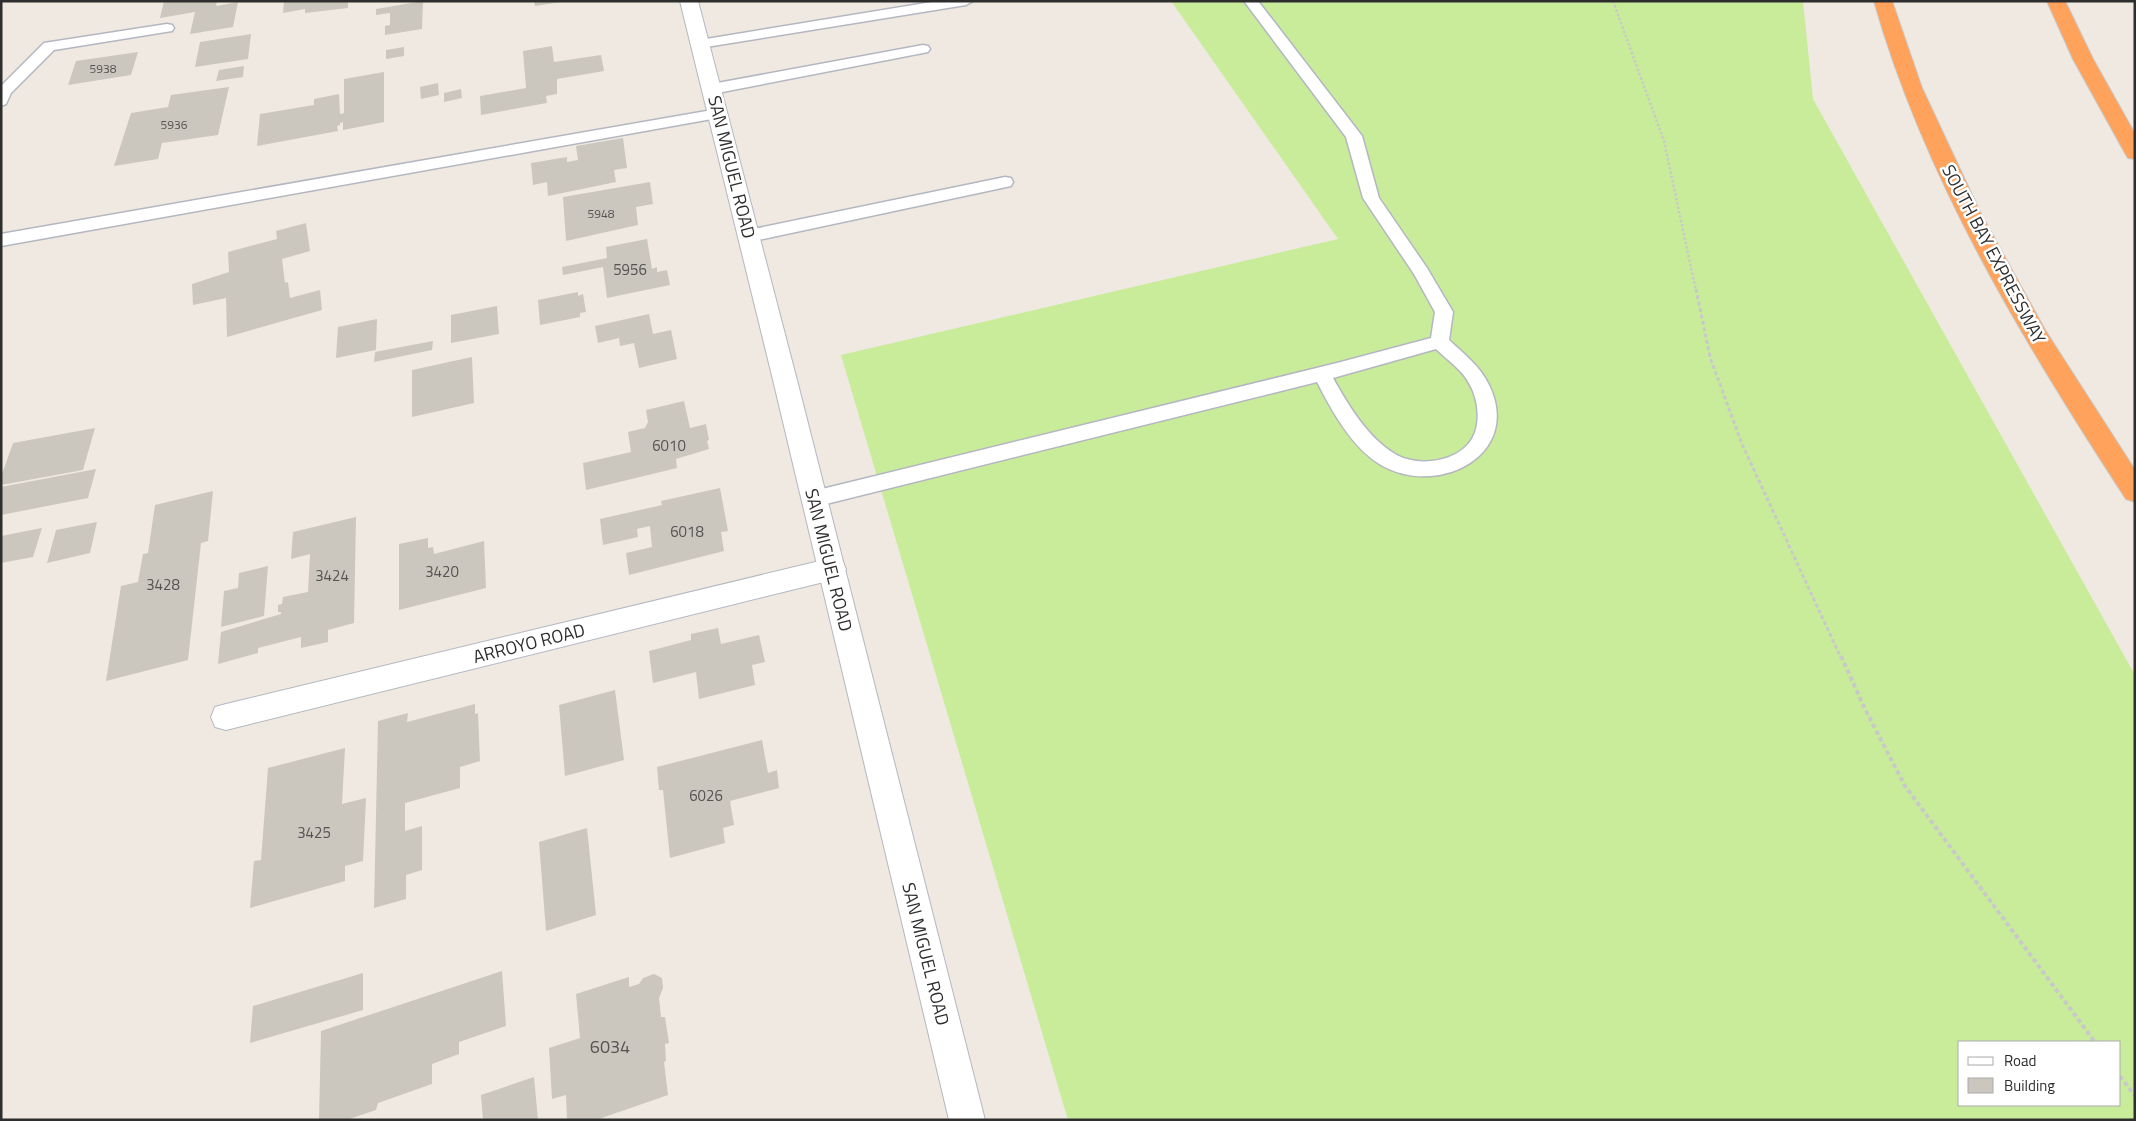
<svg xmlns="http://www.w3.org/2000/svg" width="2136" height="1121" font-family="'Titillium Web',sans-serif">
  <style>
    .pitch { fill: #c9ec9a; fill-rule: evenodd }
    .building { fill: #cbc7bf }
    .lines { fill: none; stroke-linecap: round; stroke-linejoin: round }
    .lane-casing { stroke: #b4b7c1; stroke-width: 3 }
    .street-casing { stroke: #b4b7c1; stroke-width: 2 }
    .secondary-casing { stroke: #b4b7c1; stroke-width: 2 }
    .highway-casing { stroke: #c9c9c9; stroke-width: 2 }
    .path-far2 { stroke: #c9c9c9; stroke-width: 2.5; stroke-dasharray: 2.5 2; stroke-linecap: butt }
    .path-far1 { stroke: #c9c9c9; stroke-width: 3; stroke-dasharray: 4 2.5; stroke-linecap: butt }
    .path { stroke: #c9c9c9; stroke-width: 4; stroke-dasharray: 4.5 3; stroke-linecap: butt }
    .lane { fill: #fff; fill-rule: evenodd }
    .street { fill: #fff; fill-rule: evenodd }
    .secondary { fill: #fff; fill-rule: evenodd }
    .highway { fill: #ffa35c; fill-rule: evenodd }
    .labels { text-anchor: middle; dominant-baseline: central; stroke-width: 5; stroke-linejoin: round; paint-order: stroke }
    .far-number-label { font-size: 12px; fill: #555452 }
    .number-label { font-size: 15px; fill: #555452 }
    .street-label { font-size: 18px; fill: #2e2e2e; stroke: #fff }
    .near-number-label { font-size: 18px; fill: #555452 }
  </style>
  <rect width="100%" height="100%" fill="#efe9e1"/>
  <path class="pitch" d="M1171,1H1803L1813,99L2135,675V1120H1068L841,355L1338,239ZM1960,1042H2120V1105H1960Z"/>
  <path class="building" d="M164,1H217L216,6L238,2L233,27L190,34L195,12L160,18Z
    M284,1H348V8L305,13V9L283,13Z
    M423,1L422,29L385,35V26L390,25V13L376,15V9Z
    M534,1H561V2L535,6Z
    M251,34L248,59L195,67L200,42Z
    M552,46L554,62L601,55L604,71L557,79V94L546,96L547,103L481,115L480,96L526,88L523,51Z
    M404,47V56L386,59V50Z
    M138,52L131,75L68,85L76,61Z
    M244,66L243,77L216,81L219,70Z
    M384,72V122L343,130V122L340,123V125L337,126L338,131L257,146L260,114L314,105V99L339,94L340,114L344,113V79Z
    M438,83L439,95L421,99L420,87Z
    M229,87L218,135L162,143L158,159L114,166L131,113L168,107L171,95Z
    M461,89L462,98L444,102V93Z
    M623,138L627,168L614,170L616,182L548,196L547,182L533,185L531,163L567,157V162L578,160L576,146Z
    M650,182L653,204L636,207L638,225L566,241L563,197Z
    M306,223L310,251L282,259L285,283L288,282L290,298L320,290L322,310L227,337L226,298L193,305L192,284L229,272L228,252L277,239L276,231Z
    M647,239L652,269L657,267V272L667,270L670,285L607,298L603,267L563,275L562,267L607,258L606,247Z
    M578,292V296L583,294L586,312L580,313V317L540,325L538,300Z
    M497,306L499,334L451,343V315Z
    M649,314L653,334L671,330L677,359L639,368L634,343L620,346L619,338L598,343L595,326Z
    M377,319L376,350L336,358L338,327Z
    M433,341L432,350L374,362L375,352Z
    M472,357L474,403L412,417V370Z
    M684,401L690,428L706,424L709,440L707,441L709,449L676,459L677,468L586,490L583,463L631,452L628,432L645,428L648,422L646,410Z
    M95,428L83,470L1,485V477L13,443Z
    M96,469L88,498L1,515V487Z
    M720,488L728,531L721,532L724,551L629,575L626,553L652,547L650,526L637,529L638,537L603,545L600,519L662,505L661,501Z
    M213,491L208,541L201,543L188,660L106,681L121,586L138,582L143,554L148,553L155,505Z
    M356,517L354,623L328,630V642L301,648V637L258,648V653L218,664L221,632L281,614V612H278V605L282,604L283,597L308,592L310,554L291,559L293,532Z
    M97,522L90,553L47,563L56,530Z
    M42,528L33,557L1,563V536Z
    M428,538V548L433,547L434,554L484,541L486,588L399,610V544Z
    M268,566L264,616L221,627L224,591L238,588L239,573Z
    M718,628L721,644L759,635L765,662L752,665L755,685L699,699L696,672L653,683L649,651L691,640V634Z
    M615,690L624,760L565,776L559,705Z
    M475,704V714L478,713L480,761L460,767V788L405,803V831L422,826V870L406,875V899L374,908L378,721L408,713L407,722Z
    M762,740L768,773L777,770L779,788L730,801L734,825L723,828L725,843L670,858L663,790H659L657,767Z
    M345,748L342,804L366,798L363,861L345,866V881L250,908L254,861L261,860L268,768Z
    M587,828L596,915L546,931L539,842Z
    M502,971L506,1026L459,1042V1054L432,1064V1084L378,1103L376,1110L346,1120H319L321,1031Z
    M363,973V1010L250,1043L253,1006Z
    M654,974L662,978L663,988L659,998L661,1017H665L669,1043L665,1044L666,1061L664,1062L668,1095L596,1120H567L566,1095L552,1099L549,1048L580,1038L576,994L629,977V987L639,984L643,978Z
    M534,1077L538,1120H483L481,1095Z"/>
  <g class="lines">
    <g class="lane-casing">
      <path id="lane" d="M938,1H973L966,5L700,48L695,47L693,44L695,41L700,40Z
        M1244,1H1258L1362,136L1379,198L1427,268L1453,312L1449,340C1464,354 1480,366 1489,385C1523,455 1438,498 1381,465C1352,448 1332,411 1317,382L814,507L807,505L804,499L807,493L814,491L1337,363L1431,338L1435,312L1414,274L1363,198L1346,137ZM1436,349C1447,360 1463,370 1470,385C1478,399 1481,422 1473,437C1460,462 1418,468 1395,454C1368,438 1348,405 1333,378Z
        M167,24L172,25L174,28L172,31L54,50L11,93L6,104L1,106V86L44,43Z
        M923,45L928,46L930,49L928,52L712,94L707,92L704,89L707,86L712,84Z
        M718,109L723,111L726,114L723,117L1,246V234Z
        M1005,177L1011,178L1013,182L1011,186L749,242L743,240L740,236L743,232L749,230Z"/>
    </g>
    <g class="street-casing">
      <path id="street" d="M832,558L842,561L846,569L842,577L832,580L226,730L215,727L211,717L215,707L226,704Z"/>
    </g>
    <g class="secondary-casing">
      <path id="secondary" d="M680,1H698L798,384L985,1120H949L774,384Z"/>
    </g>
    <g class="highway-casing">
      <path id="highway" d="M1874,1H1892L1922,88L1980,212L2045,330L2135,470V502L2126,499C2025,344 1925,180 1874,1Z
        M2047,1H2065L2093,59L2135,134V159L2128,158L2125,153L2073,59Z"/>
    </g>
    <path class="path-far2" d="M1613,1L1664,141L1696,291"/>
    <path class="path-far1" d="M1696,289L1710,357L1742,444L1841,658"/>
    <path class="path" d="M1841,656L1865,709L1905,786L2095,1042
      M2120,1076L2135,1096"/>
    <use href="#lane" class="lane"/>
    <use href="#street" class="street"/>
    <use href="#secondary" class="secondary"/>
    <use href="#highway" class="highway"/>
  </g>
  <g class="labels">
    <g class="far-number-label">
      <text x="103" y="68">5938</text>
      <text x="174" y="124">5936</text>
      <text x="601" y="213">5948</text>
    </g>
    <g class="number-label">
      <text x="630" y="269">5956</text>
      <text x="669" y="445">6010</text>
      <text x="687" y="531">6018</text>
      <text x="442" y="571">3420</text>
      <text x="332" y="575">3424</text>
      <text x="163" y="584">3428</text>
      <text x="706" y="795">6026</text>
      <text x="314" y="832">3425</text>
    </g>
    <g class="street-label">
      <text transform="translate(732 167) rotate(76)">SAN MIGUEL ROAD</text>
      <text transform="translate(1994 254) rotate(62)">SOUTH BAY EXPRESSWAY</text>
      <text transform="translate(829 560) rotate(76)">SAN MIGUEL ROAD</text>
      <text transform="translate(529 643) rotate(-14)">ARROYO ROAD</text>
      <text transform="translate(926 954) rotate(76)">SAN MIGUEL ROAD</text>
    </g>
    <g class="near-number-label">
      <text x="610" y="1046">6034</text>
    </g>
  </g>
  <rect width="2136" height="1121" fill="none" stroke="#2e2e2e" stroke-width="5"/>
  <rect x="1958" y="1041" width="162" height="65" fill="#ffffff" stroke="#ababab"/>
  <rect x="1968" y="1057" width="25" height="8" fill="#ffffff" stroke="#ababab"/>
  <text x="2004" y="1066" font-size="15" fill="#2e2e2e">Road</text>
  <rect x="1968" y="1078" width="25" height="15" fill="#cbc7bf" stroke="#ababab"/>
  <text x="2004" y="1091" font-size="15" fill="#2e2e2e">Building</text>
</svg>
